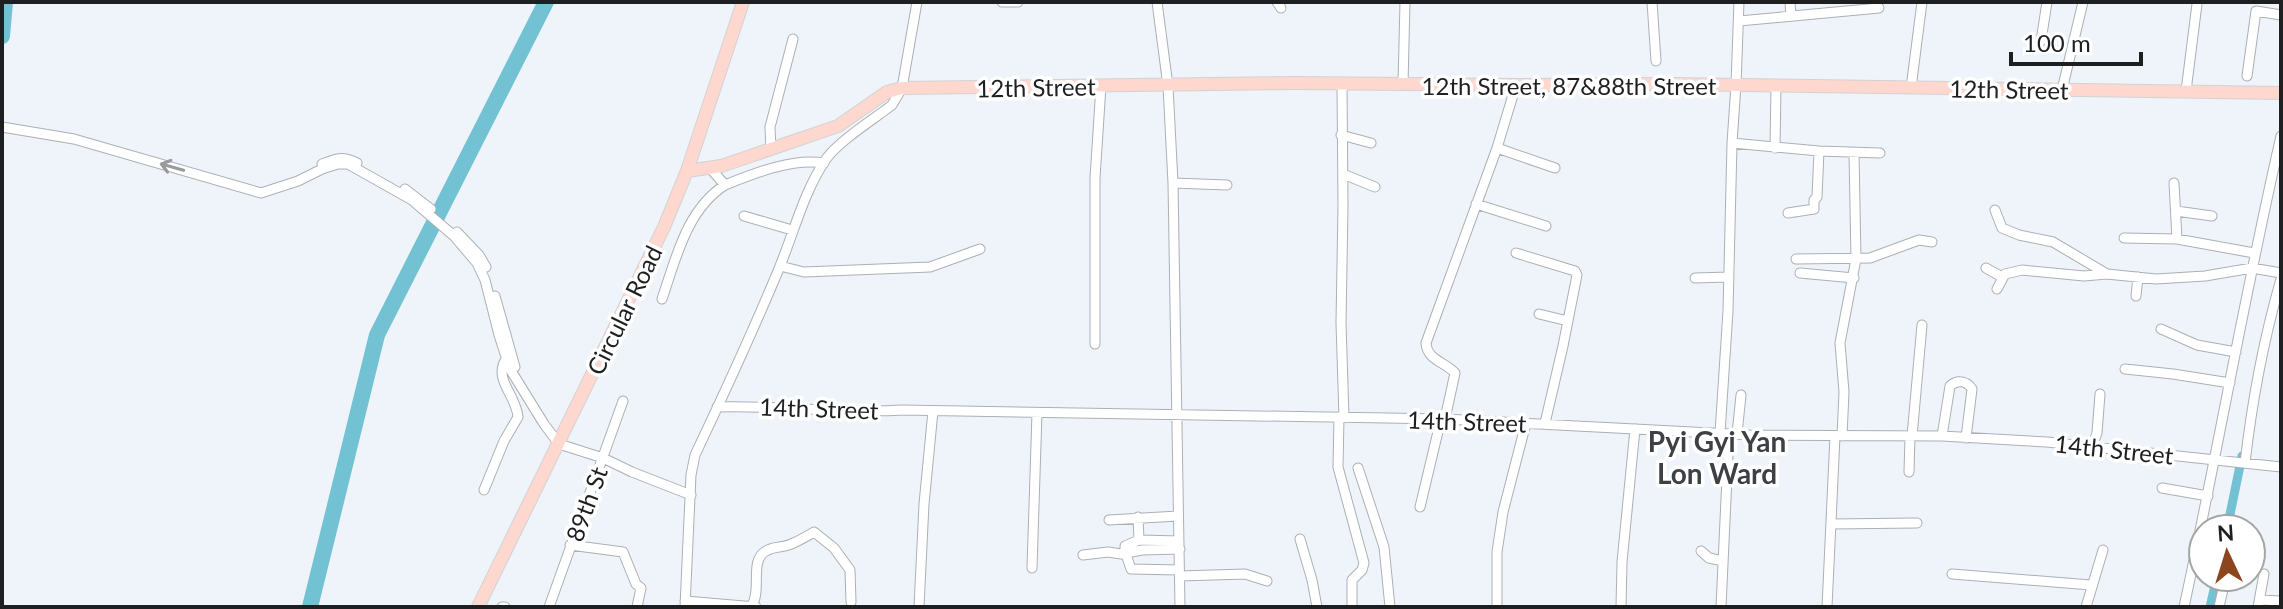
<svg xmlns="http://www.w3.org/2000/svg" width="2283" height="609" font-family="Lato,sans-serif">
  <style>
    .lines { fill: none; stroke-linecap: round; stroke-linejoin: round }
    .canal { stroke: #73c2d3; stroke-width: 9 }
    .river { stroke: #73c2d3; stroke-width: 16 }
    .minor-casing { stroke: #abb0b5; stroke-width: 11 }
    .major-casing { stroke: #d2d2d3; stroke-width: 14 }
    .minor { stroke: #fff; stroke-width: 9 }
    .major { stroke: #fed8cf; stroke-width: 12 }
    .oneway { stroke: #999a9b }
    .labels { text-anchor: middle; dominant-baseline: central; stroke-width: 7; stroke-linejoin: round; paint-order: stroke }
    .street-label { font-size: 24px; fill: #1d1f21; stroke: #fff }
    .quarter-label { font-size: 28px; font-weight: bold; fill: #3d4145; stroke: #fff }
  </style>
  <rect width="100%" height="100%" fill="#eff4fa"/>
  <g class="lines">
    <path class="canal" d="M2227,529L2242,456
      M2210,607L2217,577"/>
    <path class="river" d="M2,36L5,2
      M310,607L377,335L546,2"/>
    <g class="minor-casing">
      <path id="minor" d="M1002,2H1018
        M1157,2L1168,86L1173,183L1180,607
        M1277,2L1281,8
        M1652,2L1656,61
        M1790,2L1791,16
        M1739,21L1879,8
        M2041,41L2047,2
        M2247,76L2256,11L2281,15
        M1342,83L1343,206L1341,323L1344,417
        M1403,84L1405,2
        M1911,88L1922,2
        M2062,90L2083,2
        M2186,91L2197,4
        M2,127L74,139L261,193L298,181L322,169L338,164H348L412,200L454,236L477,263L485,280L499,335L510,369L544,424L559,444L603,458L632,472L691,495
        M1341,135L1371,143
        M1732,143L1819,151L1880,153
        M1497,148L1555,168
        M1775,148L1776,86
        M771,150L770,127L793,39
        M322,164C336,158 343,156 357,163
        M710,168L725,185C755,173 792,158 824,163
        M1343,174L1375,187
        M1173,183L1227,185
        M2174,183L2177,239
        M405,189L431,209
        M1476,204L1546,226
        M1995,210L2002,228L2019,235L2053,242L2107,274
        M2176,211L2212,216
        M1788,213L1814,209V200L1817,197L1819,151
        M744,216L792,230
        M457,232L479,255L486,267
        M2124,238L2177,239L2254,253
        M1516,253L1575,271L1577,275L1563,346L1545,423
        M1796,259L1870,258L1919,240L1932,242
        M780,266L804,272L930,267L980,249
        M1986,268L2002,277
        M1800,273L1854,278
        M1695,278L1729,277
        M1997,289L2005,274L2022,270L2084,276L2107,274L2156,279L2205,276L2252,268L2281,273
        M495,296L515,367
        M2136,296L2138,277
        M662,299C676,258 687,209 725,185
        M1539,314L1568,321
        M2161,329L2197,345L2236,352
        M1095,344V178L1101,86
        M2125,369L2173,374L2230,383
        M717,407C779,405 840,414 902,410L1445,419L1750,435L1942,436L2047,442L2281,467
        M1339,417L1338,467L1364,563L1362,570L1352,580V607
        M1445,419L1455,373C1445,362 1427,360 1426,343L1497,148L1516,85
        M1720,433L1728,311L1732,143L1736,85L1739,2
        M1737,434L1741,395
        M1842,436L1844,392L1840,343L1856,259L1854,153
        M1912,436L1922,325
        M1942,436L1950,386C1957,379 1967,381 1972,389L1966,438
        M2092,447L2097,433L2100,394
        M2245,463C2252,402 2264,338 2281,279
        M1358,468L1384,547L1390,607
        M1909,472L1910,436
        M2162,488L2208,496
        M484,490L504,441L518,417C516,394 493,380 506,359
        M1420,507L1441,419
        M1138,517L1139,540
        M1109,520L1178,516
        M1831,524L1917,523
        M1300,539L1312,580L1317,607
        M570,545L623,552L636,584L641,588L637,607
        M1701,551L1709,558L1723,561
        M1125,552L1131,569L1179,570
        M1125,552V546L1139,540L1179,541
        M1083,555L1108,552L1121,554L1142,550L1180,549
        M1032,568L1037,413
        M1952,574L2091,585
        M1180,576L1245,574L1267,581
        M2260,600L2281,601
        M685,601L756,607
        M752,605C762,590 749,560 766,551C773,546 783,548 791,544C799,541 807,536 814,532L834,548L850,570L851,602
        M502,607H505
        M549,607L623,401
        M685,607L691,475L695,455C724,394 752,333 778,271C794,233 803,193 826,159C839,141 874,119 892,105L902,88L917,2
        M919,607L924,504L933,411
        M1497,607V552L1503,512L1526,423
        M1621,607L1622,562L1635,429
        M1721,607L1729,434
        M1827,607L1835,436
        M2086,607L2103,550
        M2184,607C2218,450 2245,292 2281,136
        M2219,607L2224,585
        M2258,607L2264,574"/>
    </g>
    <g class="major-casing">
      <path id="major" d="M687,171L721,166L838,126L887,92L902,88L1296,83L1516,85L1671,84L2281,93
        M478,607L664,227L687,171L743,2"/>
    </g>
    <use href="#minor" class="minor"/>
    <use href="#major" class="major"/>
  </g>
  <defs><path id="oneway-shaft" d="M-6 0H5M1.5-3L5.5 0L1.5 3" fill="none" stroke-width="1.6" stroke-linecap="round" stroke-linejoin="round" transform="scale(2)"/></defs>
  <use class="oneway" href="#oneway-shaft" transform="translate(172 167) rotate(-164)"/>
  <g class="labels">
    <g class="street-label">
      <text x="1569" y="85">12th Street, 87&amp;88th Street</text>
      <text transform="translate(1036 87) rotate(-1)">12th Street</text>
      <text transform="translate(2009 89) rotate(1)">12th Street</text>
      <text transform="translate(624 310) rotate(-64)">Circular Road</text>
      <text transform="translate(819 408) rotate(2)">14th Street</text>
      <text transform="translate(1467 421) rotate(2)">14th Street</text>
      <text transform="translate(2114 449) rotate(6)">14th Street</text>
      <text transform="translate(586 504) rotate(-70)">89th St</text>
    </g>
    <g class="quarter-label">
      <text x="1717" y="441">Pyi Gyi Yan<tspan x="1717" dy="32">Lon Ward</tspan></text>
    </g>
  </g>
  <rect width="2283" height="609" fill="none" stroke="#1d1f21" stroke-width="8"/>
  <g transform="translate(2227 553) rotate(356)"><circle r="38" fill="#ffffff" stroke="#a5a5a6" stroke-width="2"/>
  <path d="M0-6L14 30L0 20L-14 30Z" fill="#8c461e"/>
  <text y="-12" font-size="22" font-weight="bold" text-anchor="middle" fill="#1d1f21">N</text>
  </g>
  <path d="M2011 52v12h130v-12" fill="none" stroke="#1d1f21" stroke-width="4"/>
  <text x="2023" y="52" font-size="24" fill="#1d1f21" stroke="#ffffff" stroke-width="6" paint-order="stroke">100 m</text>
</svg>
